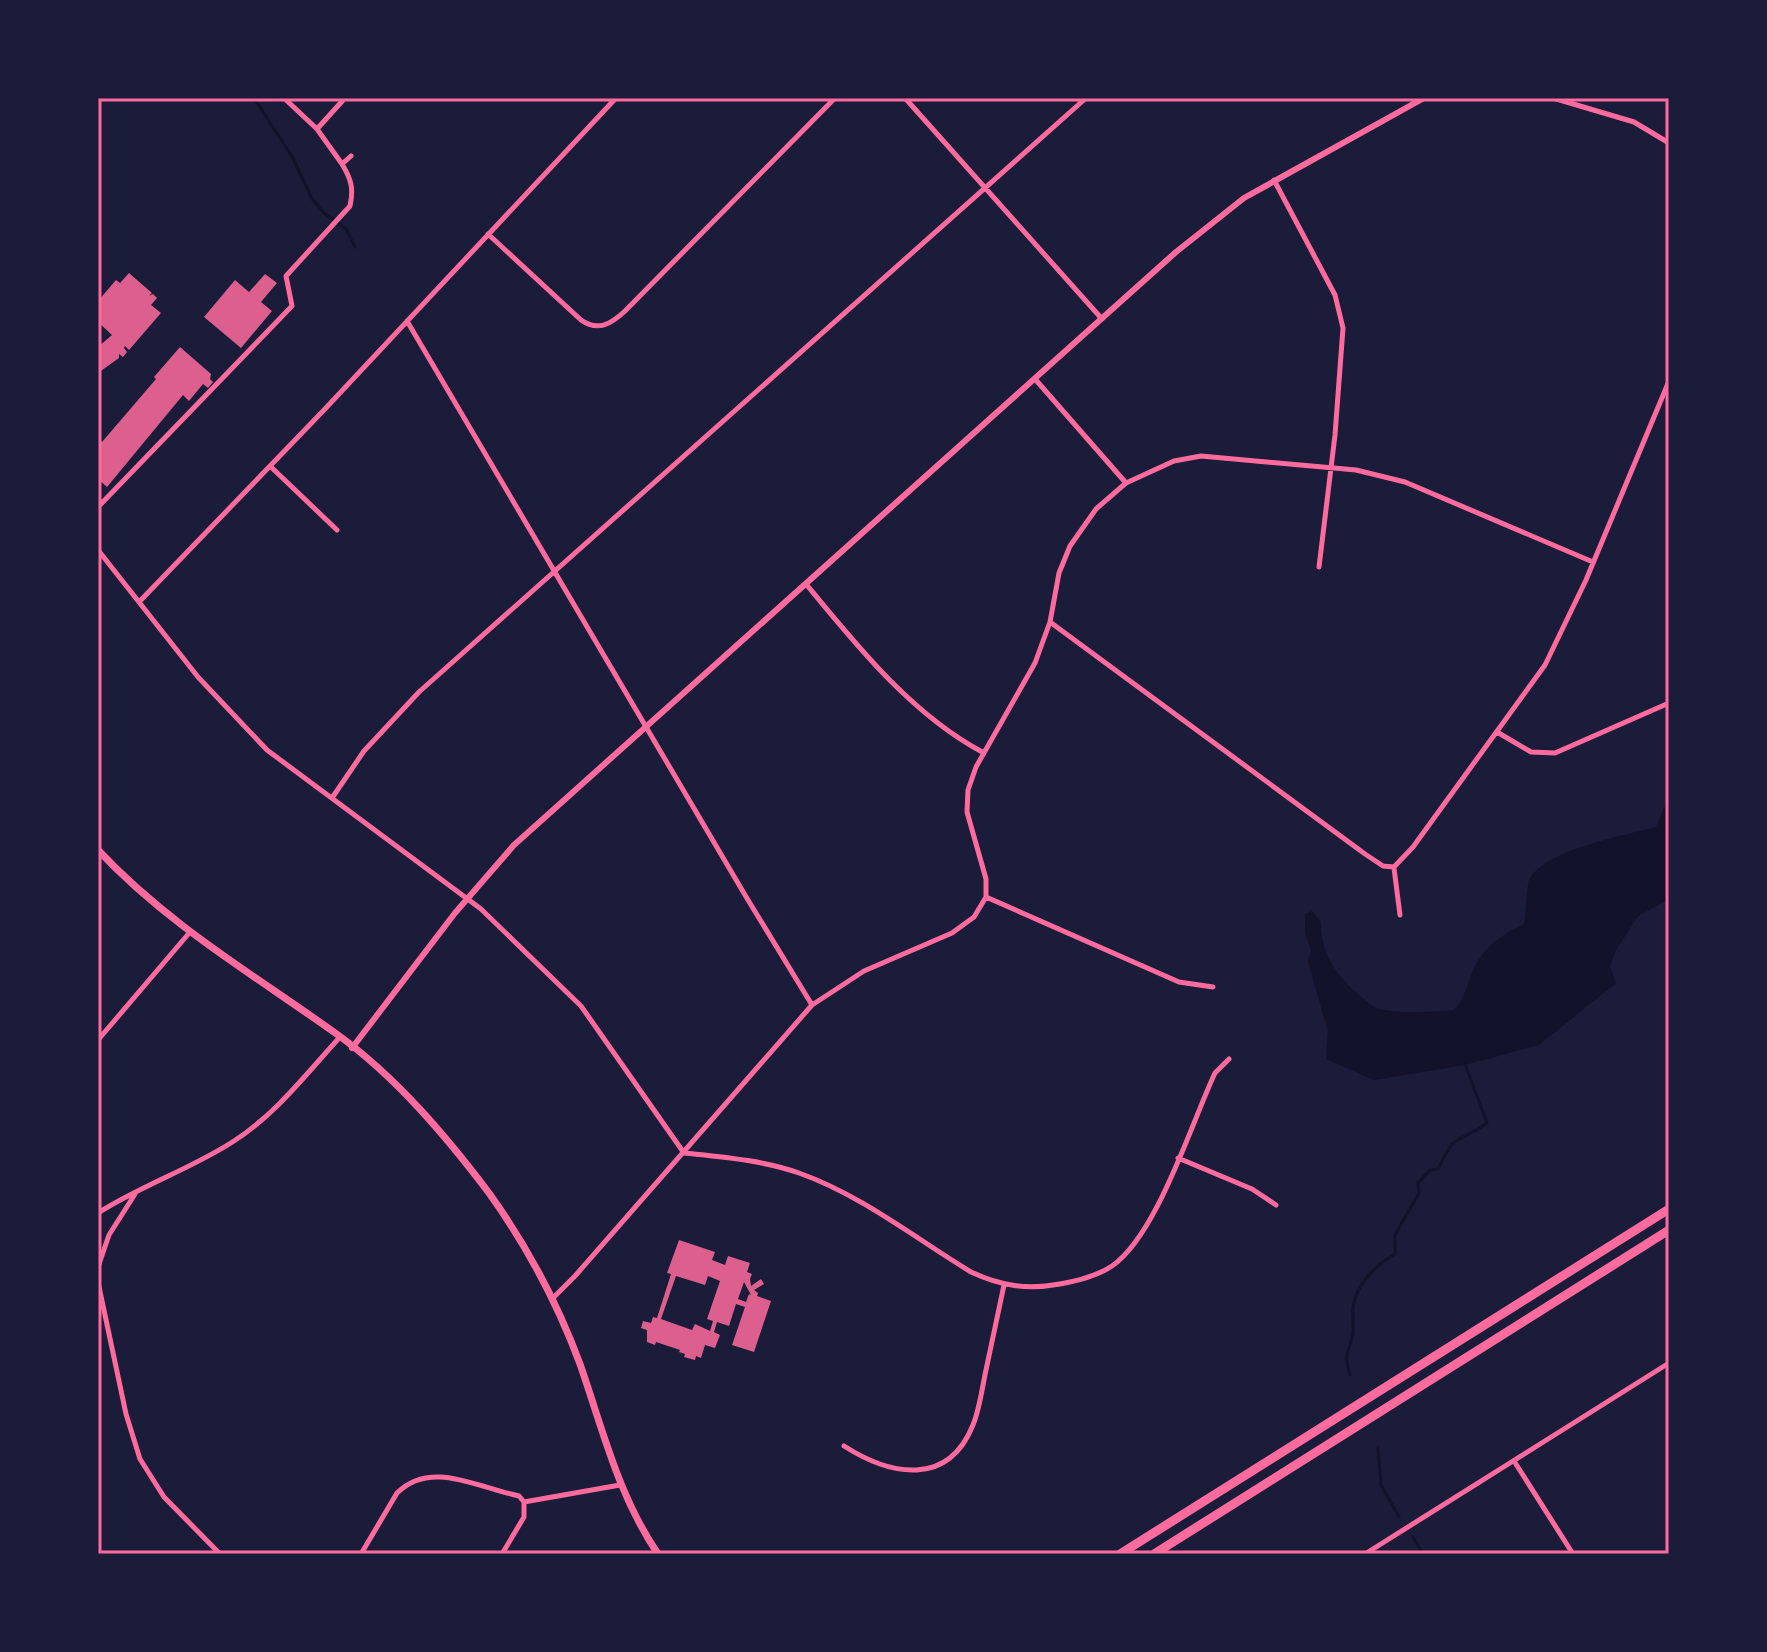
<svg xmlns="http://www.w3.org/2000/svg" width="1767" height="1652" font-family="'Alegreya Sans',sans-serif">
  <style>
    .water { fill: #12122b }
    .lines { fill: none; stroke-linecap: round; stroke-linejoin: round }
    .stream { stroke: #12122b; stroke-width: 3 }
    .building { fill: #dd5f8e; fill-rule: evenodd }
    .minor { stroke: #ff6b9d; stroke-width: 5 }
    .tertiary { stroke: #ff6b9d; stroke-width: 6 }
    .secondary { stroke: #ff6b9d; stroke-width: 7 }
    .trunk { stroke: #ff6b9d; stroke-width: 9 }
    .neatline { fill: none; stroke: #ff6b9d; stroke-width: 3 }
  </style>
  <rect width="100%" height="100%" fill="#1b1b3a"/>
  <path class="water" d="M1669,804V899L1638,916L1616,950L1610,966L1616,983L1539,1045L1465,1065L1374,1080L1326,1059L1328,1031L1308,962L1311,950L1305,933V914L1312,911L1321,922C1320,954 1339,980 1364,999C1369,1003 1374,1008 1379,1009C1403,1014 1430,1012 1454,1010C1465,998 1467,985 1473,970C1483,948 1502,934 1524,924C1526,914 1527,885 1529,880C1546,849 1623,836 1656,827L1664,808Z"/>
  <g class="lines">
    <path class="stream" d="M254,98L293,158L312,199L324,213L346,229L355,247
      M1350,1375C1343,1349 1349,1356 1353,1333C1354,1324 1352,1316 1353,1307C1356,1284 1376,1265 1395,1254V1235L1419,1193L1418,1183L1430,1170L1438,1169C1456,1129 1458,1145 1487,1123L1465,1064
      M1378,1447L1381,1485L1399,1517
      M1413,1537L1423,1554"/>
  </g>
  <path class="building" d="M129,273L152,293L149,296L153,294L157,298L151,305L161,313L129,350L125,346L124,348L127,352L123,357L119,354V358L98,373V347L112,335L98,322V301L116,280L120,283Z
    M265,274L277,283L261,302L272,311L241,348L204,317L235,280L249,292Z
    M180,347L211,374L210,379L213,382L208,388L203,384L189,401L183,395L107,487L98,479V439L102,442L156,379L154,377Z
    M679,1240L715,1252L712,1260L725,1265L728,1256L750,1263L747,1272L752,1274L750,1279L751,1286L761,1279L764,1284L754,1290L758,1293L757,1296L771,1301L754,1352L732,1345L745,1307L736,1304L729,1326L717,1322L714,1332L720,1335L715,1348L705,1345L701,1358L696,1356L695,1360L684,1357L685,1354L679,1352L680,1350L656,1342L655,1345L647,1342V1330L641,1328L643,1321L651,1323L653,1317L657,1318L671,1274L667,1273ZM676,1276L705,1285L708,1276L720,1281L707,1319L713,1321L710,1331L695,1324L692,1330L661,1319ZM744,1282L751,1295L749,1294L746,1302L738,1299Z"/>
  <g class="lines">
    <path class="minor" d="M284,98L317,129L345,98
      M905,98L1102,319
      M1553,98L1634,122L1669,143
      M317,129L342,164L351,156
      M1274,180L1335,295L1343,328L1335,435L1319,567
      M488,234L581,320C598,332 611,324 625,311L835,98
      M407,321L745,895L812,1005
      M1035,379L1126,483
      M270,466L337,530
      M98,507L292,306L286,276L350,206C354,188 351,179 342,164
      M98,550L198,677L267,750L481,909L581,1006L684,1153C722,1157 762,1160 799,1173C861,1195 915,1238 971,1272C1001,1286 1027,1290 1060,1284C1077,1281 1097,1276 1112,1266C1157,1235 1191,1124 1215,1073L1229,1059
      M806,584C857,646 912,715 984,753
      M140,601L324,410L616,98
      M1050,622L1365,854L1383,866L1394,867
      M1497,732L1531,752L1555,753L1669,703
      M332,798L364,751L419,692L1086,98
      M1394,867L1413,847L1545,665L1586,580L1669,381
      M1394,868L1400,915
      M986,897L1179,982L1213,987
      M98,1040L190,932
      M1178,1158L1252,1189L1276,1205
      M98,1213C142,1185 191,1169 234,1141C276,1114 307,1073 340,1037
      M98,1267L109,1235L135,1194
      M98,1282L126,1414L140,1459L164,1497L220,1554
      M553,1298L575,1276L812,1005L864,971L952,933L974,917L986,897V879L967,812L968,790L976,767L1035,663L1050,622L1059,573L1070,546L1096,509L1126,483L1174,461L1201,456L1356,470L1405,482L1593,562
      M844,1446C891,1476 948,1487 973,1425C980,1408 982,1388 986,1370C992,1342 998,1314 1004,1285
      M1514,1461L1573,1554
      M361,1554L397,1493C429,1461 473,1485 511,1494L519,1496L524,1502L620,1485
      M502,1554L524,1517V1502
      M1365,1554L1669,1363"/>
    <path class="tertiary" d="M352,1048L455,913L514,845L1176,252L1244,198L1424,98"/>
    <path class="secondary" d="M98,850C168,925 256,976 338,1035C396,1077 446,1136 489,1193C527,1246 557,1302 580,1364C603,1430 618,1495 658,1554"/>
    <path class="trunk" d="M1120,1554L1669,1209
      M1154,1554L1669,1230"/>
  </g>
  <rect width="1767" height="1652" fill="none" stroke="#1b1b3a" stroke-width="200"/>
  <rect x="100" y="100" width="1567" height="1452" class="neatline"/>
</svg>
